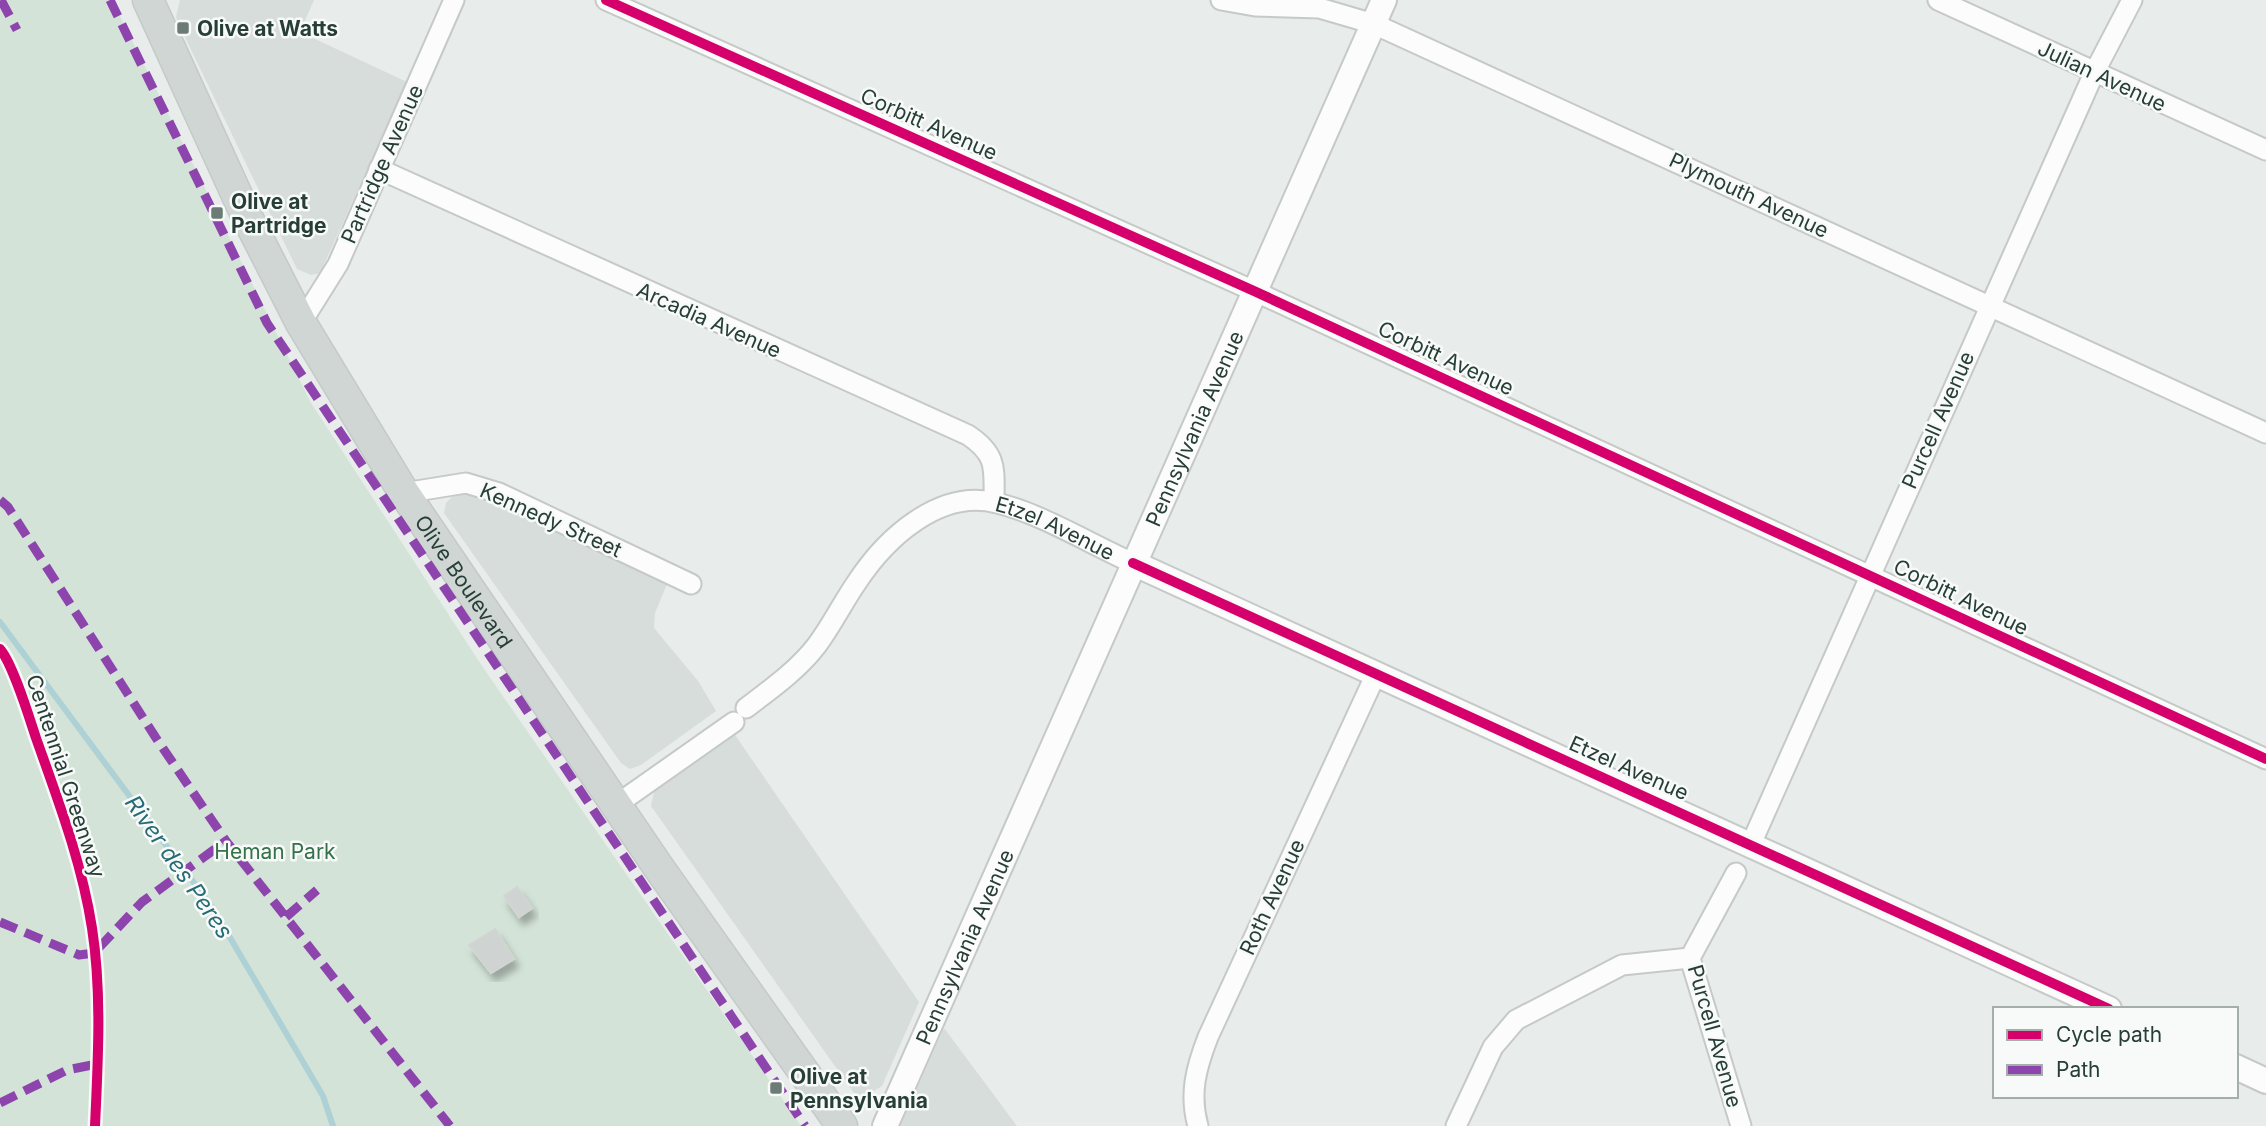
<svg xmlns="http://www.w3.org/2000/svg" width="2266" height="1126" font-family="Inter,sans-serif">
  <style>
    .built { fill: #d7ddda }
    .green { fill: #d3e3d7 }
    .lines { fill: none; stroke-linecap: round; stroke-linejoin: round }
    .stream { stroke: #aed1d5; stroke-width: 6 }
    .building { fill: #cfd3d1; stroke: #d1d5d3; stroke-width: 2; filter: url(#shadow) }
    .minor-casing { stroke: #c5c9c7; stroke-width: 23 }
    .tertiary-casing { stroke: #c5c9c7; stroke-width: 28 }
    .primary-casing { stroke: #c4cac8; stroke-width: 33 }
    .minor { stroke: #fcfcfc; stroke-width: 19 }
    .tertiary { stroke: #fcfcfc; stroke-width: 24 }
    .primary { stroke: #d0d6d4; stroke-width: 30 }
    .quiet { stroke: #8e44ad; stroke-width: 9; stroke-dasharray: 18 9; stroke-linecap: butt }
    .cycleway-casing { stroke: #f7faf8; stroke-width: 15 }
    .cycleway { stroke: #d6006c; stroke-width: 10 }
    .poi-dot { fill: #6b7b76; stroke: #f7faf8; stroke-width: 2.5 }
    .labels { text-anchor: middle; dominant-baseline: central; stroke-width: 5; stroke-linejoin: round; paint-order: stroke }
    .poi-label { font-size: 21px; font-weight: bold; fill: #273e37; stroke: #f7faf8; text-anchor: start }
    .street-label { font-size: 21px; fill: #273e37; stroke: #f7faf8 }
    .park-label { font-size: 21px; fill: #357149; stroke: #f7faf8 }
    .water-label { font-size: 23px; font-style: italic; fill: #276b74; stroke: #f7faf8 }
  </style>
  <defs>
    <filter id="shadow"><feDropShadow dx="4.5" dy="8" stdDeviation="3.5" flood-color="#0004"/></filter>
  </defs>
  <rect width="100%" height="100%" fill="#e8ecea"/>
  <path class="built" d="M180,0H314L300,32L407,82L320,273L311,275L297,269L181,29L176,17Z
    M465,494H481L499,501L667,584L655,613L654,628L698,681L716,711L641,765L630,769L621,763L444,513L446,503L452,497Z
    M735,735L919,1002L882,1086L865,1096L854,1093L651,806L654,792Z
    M944,1028L1017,1126H900Z"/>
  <path class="green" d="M0,0H112L311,403L482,666L801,1126H0Z"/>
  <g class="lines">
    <path class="stream" d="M0,622L212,907L323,1096L333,1126"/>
  </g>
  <path class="building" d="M517,887L532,908L519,917L504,896Z
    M495,929L514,959L491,973L469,945Z"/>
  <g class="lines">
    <g class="minor-casing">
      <g id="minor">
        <path d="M606,0L1254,291L2266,759"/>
        <path d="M1221,0L1255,6L1319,8L1374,24L2266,433"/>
        <path d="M1938,0L2266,150"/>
        <path d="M379,169L968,435C998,455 994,469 994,502"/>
        <path d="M301,323L338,264L454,0"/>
        <path d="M404,493L466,483L499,493L691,584"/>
        <path id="s1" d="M746,708C771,689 798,670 817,645C832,625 843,602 857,582C886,538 940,488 997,503C1042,514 1090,544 1133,563"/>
        <path d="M616,805L734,722"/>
        <path d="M1751,844L2094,73L2132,0"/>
        <path d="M1736,873L1690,958L1741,1126"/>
        <path d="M1198,1126C1189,1094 1196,1068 1208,1037L1376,674"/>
        <path d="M1456,1126L1493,1047L1516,1020L1622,965L1690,958"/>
      </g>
    </g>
    <g class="tertiary-casing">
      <g id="tertiary">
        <path d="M1133,563L2109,1009"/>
        <path d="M2236,1067L2266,1081"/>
        <path id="s2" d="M885,1126L1384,0"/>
      </g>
    </g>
    <g class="primary-casing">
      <g id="primary">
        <path id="s3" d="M148,0L246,215L301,323L404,493L659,868L842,1126"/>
      </g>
    </g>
    <use href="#minor" class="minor"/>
    <use href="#tertiary" class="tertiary"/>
    <use href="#primary" class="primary"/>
    <path class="quiet" d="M1,0L17,30
      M110,0L267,323L805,1126
      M0,500L8,507L156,738L226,841L450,1126
      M286,917L317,890
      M0,922L79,955L94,953L142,902L226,841
      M0,1103L67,1070L97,1064"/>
    <g class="cycleway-casing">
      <path id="cycleway" d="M606,0L1254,291L2266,759
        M1133,563L2109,1009
        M0,649C13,664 29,717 36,738C58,800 82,863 92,928C102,992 98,1061 95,1126"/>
    </g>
    <use href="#cycleway" class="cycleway"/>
  </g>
  <g class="poi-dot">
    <rect x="176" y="21" width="14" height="14" rx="3.5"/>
    <rect x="210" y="206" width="14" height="14" rx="3.5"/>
    <rect x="769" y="1081" width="14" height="14" rx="3.5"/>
  </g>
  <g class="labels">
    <g class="poi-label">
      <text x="197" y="28">Olive at Watts</text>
      <text x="231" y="201">Olive at<tspan x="231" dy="24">Partridge</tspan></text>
      <text x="790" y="1076">Olive at<tspan x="790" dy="24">Pennsylvania</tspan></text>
    </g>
    <g class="street-label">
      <text transform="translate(2102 76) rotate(25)">Julian Avenue</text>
      <text transform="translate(929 124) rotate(24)">Corbitt Avenue</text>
      <text transform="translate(382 164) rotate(-66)">Partridge Avenue</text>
      <text transform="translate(1749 195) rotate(25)">Plymouth Avenue</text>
      <text transform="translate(709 320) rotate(24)">Arcadia Avenue</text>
      <text transform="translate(1446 358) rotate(25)">Corbitt Avenue</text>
      <text transform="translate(1938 420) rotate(-66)">Purcell Avenue</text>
      <text stroke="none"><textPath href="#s2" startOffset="763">Pennsylvania Avenue</textPath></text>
      <text transform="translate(551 520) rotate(24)">Kennedy Street</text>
      <text stroke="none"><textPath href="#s1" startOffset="404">Etzel Avenue</textPath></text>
      <text stroke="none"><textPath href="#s3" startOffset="663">Olive Boulevard</textPath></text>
      <text transform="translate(1961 597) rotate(26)">Corbitt Avenue</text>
      <text transform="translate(1629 768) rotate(24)">Etzel Avenue</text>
      <text transform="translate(66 776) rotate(72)">Centennial Greenway</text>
      <text transform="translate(1272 897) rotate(-65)">Roth Avenue</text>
      <text stroke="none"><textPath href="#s2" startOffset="196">Pennsylvania Avenue</textPath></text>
      <text transform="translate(1715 1036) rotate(74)">Purcell Avenue</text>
    </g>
    <g class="park-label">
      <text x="275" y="851">Heman Park</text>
    </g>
    <g class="water-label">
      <text transform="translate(179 867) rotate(55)">River des Peres</text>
    </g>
  </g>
  <rect x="1993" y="1007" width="245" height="91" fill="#f7faf8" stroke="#a4afab" stroke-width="2"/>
  <rect x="2007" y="1030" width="35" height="10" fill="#d6006c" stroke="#a4afab" stroke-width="2"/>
  <text x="2056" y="1042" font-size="21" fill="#273e37">Cycle path</text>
  <rect x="2007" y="1065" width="35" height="10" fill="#8e44ad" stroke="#a4afab" stroke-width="2"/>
  <text x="2056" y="1077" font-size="21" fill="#273e37">Path</text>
</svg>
